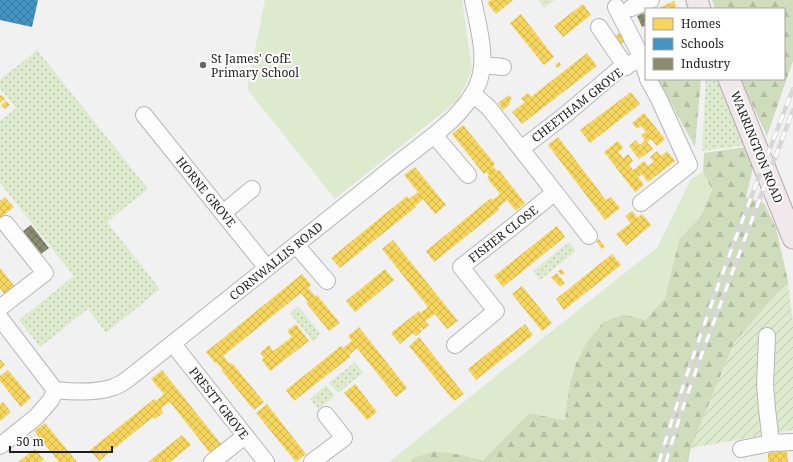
<svg xmlns="http://www.w3.org/2000/svg" width="793" height="462" font-family="'Noto Serif',serif">
  <style>
    .grass { fill: url(#grass-dots) }
    .forest { fill: url(#forest-firs) }
    .park { fill: #deeacd }
    .garden { fill: url(#garden-furrows) }
    .homes { fill: url(#homes-cross-hatch) }
    .schools { fill: url(#schools-cross-hatch) }
    .industry { fill: url(#industry-cross-hatch) }
    .lines { fill: none; stroke-linecap: round; stroke-linejoin: round }
    .minor-casing { stroke: #b6b6b7; stroke-width: 18 }
    .major-casing { stroke: #b6a8aa; stroke-width: 23 }
    .minor { stroke: #fdfdfd; stroke-width: 16 }
    .major { stroke: #f0e8ea; stroke-width: 21 }
    .rail-casing { stroke: #d7d7d8; stroke-width: 4.5 }
    .rail { stroke: #fff; stroke-width: 3; stroke-dasharray: 9; stroke-linecap: butt }
    .poi-dot { fill: #676768; stroke: #fff; stroke-width: 1.5 }
    .labels { text-anchor: middle; dominant-baseline: central; stroke-width: 4; stroke-linejoin: round; paint-order: stroke }
    .poi-label { font-size: 12px; fill: #1d1d1e; stroke: #fff; text-anchor: start }
    .street-label { font-size: 12px; fill: #1d1d1e; stroke: #fff }
  </style>
  <defs>
    <pattern id="grass-dots" width="8" height="8" patternUnits="userSpaceOnUse"><rect width="8" height="8" fill="#deeacd"/><path d="M2 2h.1M6 6h.1" fill="none" stroke="#bec8b0" stroke-width="1.8" stroke-linecap="round"/></pattern>
    <pattern id="forest-firs" width="22" height="20" patternUnits="userSpaceOnUse"><rect width="22" height="20" fill="#d0ddbd"/><path d="M5 1l3.5 6h-7zM16 11l3.5 6h-7z" fill="#b2bda2"/></pattern>
    <pattern id="garden-furrows" width="10" height="10" patternUnits="userSpaceOnUse"><rect width="10" height="10" fill="#deeacd"/><path d="M-1 1l2-2M0 10L10 0M9 11l2-2" fill="none" stroke="#bec8b0"/></pattern>
    <pattern id="homes-cross-hatch" width="8" height="8" patternUnits="userSpaceOnUse"><rect width="8" height="8" fill="#f6d55c"/><path d="M0 0l8 8M0 8l8-8" fill="none" stroke="#d2b650"/></pattern>
    <pattern id="schools-cross-hatch" width="8" height="8" patternUnits="userSpaceOnUse"><rect width="8" height="8" fill="#4393c3"/><path d="M0 0l8 8M0 8l8-8" fill="none" stroke="#37779e"/></pattern>
    <pattern id="industry-cross-hatch" width="8" height="8" patternUnits="userSpaceOnUse"><rect width="8" height="8" fill="#8c8c6e"/><path d="M0 0l8 8M0 8l8-8" fill="none" stroke="#72725a"/></pattern>
  </defs>
  <rect width="100%" height="100%" fill="#f1f1f2"/>
  <path class="grass" d="M538,0H555L544,8Z
    M37,50L148,189L107,222L160,289L106,333L88,309L40,347L19,320L74,276L0,183V121L16,108L0,88V80Z
    M706,79H717L746,145L702,151Z
    M569,242L576,251L540,280L533,271Z
    M298,306L320,333L318,337L313,342L290,313Z
    M355,362L363,373L338,393L329,383Z
    M326,385L335,396L318,409L310,399Z"/>
  <path class="forest" d="M712,0H793V61L767,136L740,79H784V9H715Z
    M658,79H701L695,147Z
    M746,147L754,164L746,197L764,203L776,228L788,281L734,343L691,448L688,462H410L412,458L435,451L459,454L483,460L529,413L564,420L569,386L576,363L587,342L603,322L623,314L645,320L665,298L679,239L700,217L712,190L703,172L704,153Z"/>
  <path class="park" d="M265,0H462L472,70L465,86L457,101L335,199L247,89Z
    M703,172L712,190L700,217L679,239L665,298L645,320L623,314L603,322L587,342L576,363L569,386L565,420L529,413L483,460L459,454L435,451L412,458L410,462H389L628,270L657,248L691,179Z"/>
  <path class="garden" d="M788,281L793,323V430L691,448L734,343Z"/>
  <path class="homes" d="M491,0H513L496,14L487,3Z
    M674,1L677,9H657Z
    M583,4L591,15L563,37L554,26Z
    M521,14L554,57L544,65L510,23Z
    M619,33L625,41L616,48L610,40Z
    M587,53L597,66L522,124L512,112L525,102L521,98L528,93L531,97Z
    M559,62L561,65L557,68L555,65Z
    M631,92L640,104L590,143L580,130Z
    M2,95L5,99L0,103V96Z
    M509,95L512,99L510,101L509,105L503,110L498,103Z
    M6,101L10,105L5,109L1,105Z
    M644,113L665,139L657,146L651,139L647,142L653,149L639,159L629,146L636,140L640,145L645,140L641,135L646,132L641,126L637,129L632,123Z
    M463,125L495,164L493,166L495,169L497,171L499,170L525,203L516,211L507,200L498,208L499,210L434,262L426,251L491,198L493,200L500,194L487,178L489,176L488,174L486,172L484,174L452,134Z
    M558,137L606,200L611,197L620,208L605,220L548,145Z
    M618,141L623,148L618,152L623,158L628,154L633,161L629,165L633,170L644,161L648,166L654,162L650,157L657,151L661,156L667,151L675,161L648,182L642,174L638,177L644,185L635,192L604,152Z
    M415,167L446,205L435,214L423,199L415,206L416,207L340,268L331,258L407,196L409,199L418,192L404,175Z
    M5,197L14,207L0,218V201Z
    M632,211L638,218L642,214L651,225L626,246L616,234L631,223L625,216Z
    M557,226L565,237L503,287L494,276Z
    M599,239L605,247L602,249L596,241Z
    M393,240L458,321L447,329L435,314L425,321L429,325L423,330L421,327L420,329L422,331L416,336L413,333L400,344L391,333L419,311L421,313L428,307L382,249Z
    M612,254L621,265L564,310L556,299Z
    M0,268L15,287L5,295L0,288Z
    M385,269L394,280L355,312L346,301Z
    M561,269L565,273L562,275L558,271Z
    M557,273L565,283L560,287L551,277Z
    M302,274L311,285L308,288L315,296L317,295L340,323L329,331L306,303L308,302L301,293L223,356L230,364L232,363L264,402L254,410L222,371L223,370L216,362L215,363L206,352Z
    M522,286L552,323L542,331L512,294Z
    M296,324L309,341L270,371L262,360L264,358L260,353L269,345L273,351L292,337L287,331Z
    M525,324L533,335L476,380L468,369Z
    M359,327L407,388L396,397L357,348L349,355L350,357L294,401L286,390L341,346L343,348L352,341L348,336Z
    M419,337L464,394L454,401L409,346Z
    M0,359L5,365L0,369Z
    M8,370L31,398L21,407L0,381V376Z
    M162,370L221,444L210,453L170,402L161,408L163,413L155,419L153,417L99,461L90,450L154,399L156,401L164,394L151,379Z
    M355,384L377,412L367,420L344,393Z
    M3,402L11,412L0,421V404Z
    M267,404L306,454L296,462L256,413Z
    M45,423L77,462H59L34,431Z
    M182,435L191,445L170,462H148Z
    M35,449L44,460L40,462H18Z
    M787,451L788,462H768V453Z"/>
  <path class="schools" d="M0,0H38L32,27L0,20Z"/>
  <path class="industry" d="M644,13L646,19V25L642,27L637,16Z
    M31,225L49,248L41,254L23,231Z"/>
  <g class="lines">
    <g class="minor-casing">
      <path id="minor" d="M616,7L642,58
        M631,8L651,0
        M599,27L626,67
        M482,65L503,67
        M473,94L489,108L589,236
        M144,115L267,268
        M434,135L468,175
        M521,149L565,115L618,70L642,58L646,73
        M641,203L689,165L659,99L648,79
        M223,213L252,189
        M296,245L327,281
        M0,308L45,273L6,224
        M0,318L55,390C73,392 97,393 114,387C119,385 124,382 128,379C211,313 294,247 376,181C390,169 405,158 419,147C441,130 465,112 477,86C489,61 478,26 473,0
        M767,336L765,385L767,409L771,443
        M173,344L266,462
        M455,345L496,311L461,267L516,224L555,192
        M0,446L36,417L51,400L55,390
        M741,449L771,443L793,442
        M212,462L245,436
        M312,462L344,438L326,415"/>
    </g>
    <g class="major-casing">
      <path id="major" d="M697,0L700,9
        M729,79L793,238"/>
    </g>
    <use href="#minor" class="minor"/>
    <use href="#major" class="major"/>
    <g class="rail-casing">
      <path id="rail" d="M659,462C697,336 745,212 793,89
        M666,462L680,416L704,348L793,110"/>
    </g>
    <use href="#rail" class="rail"/>
  </g>
  <circle class="poi-dot" cx="203" cy="65" r="4"/>
  <g class="labels">
    <g class="poi-label">
      <text x="211" y="58">St James' CofE<tspan x="211" dy="14">Primary School</tspan></text>
    </g>
    <g class="street-label">
      <text transform="translate(577 105) rotate(-38)">CHEETHAM GROVE</text>
      <text transform="translate(757 147) rotate(68)">WARRINGTON ROAD</text>
      <text transform="translate(206 192) rotate(51)">HORNE GROVE</text>
      <text transform="translate(503 234) rotate(-38)">FISHER CLOSE</text>
      <text transform="translate(276 261) rotate(-39)">CORNWALLIS ROAD</text>
      <text transform="translate(219 403) rotate(52)">PRESTT GROVE</text>
    </g>
  </g>
  <rect x="645" y="8" width="140" height="72" fill="#ffffff" stroke="#a5a5a5"/>
  <rect x="653" y="18" width="20" height="12" fill="#f6d55c" stroke="#a5a5a5"/>
  <text x="681" y="28" font-size="12" fill="#1d1d1e">Homes</text>
  <rect x="653" y="38" width="20" height="12" fill="#4393c3" stroke="#a5a5a5"/>
  <text x="681" y="48" font-size="12" fill="#1d1d1e">Schools</text>
  <rect x="653" y="58" width="20" height="12" fill="#8c8c6e" stroke="#a5a5a5"/>
  <text x="681" y="68" font-size="12" fill="#1d1d1e">Industry</text>
  <path d="M10 446v6h102v-6" fill="none" stroke="#1d1d1e" stroke-width="2"/>
  <text x="16" y="446" font-size="12" fill="#1d1d1e" stroke="#ffffff" stroke-width="3" paint-order="stroke">50 m</text>
</svg>
